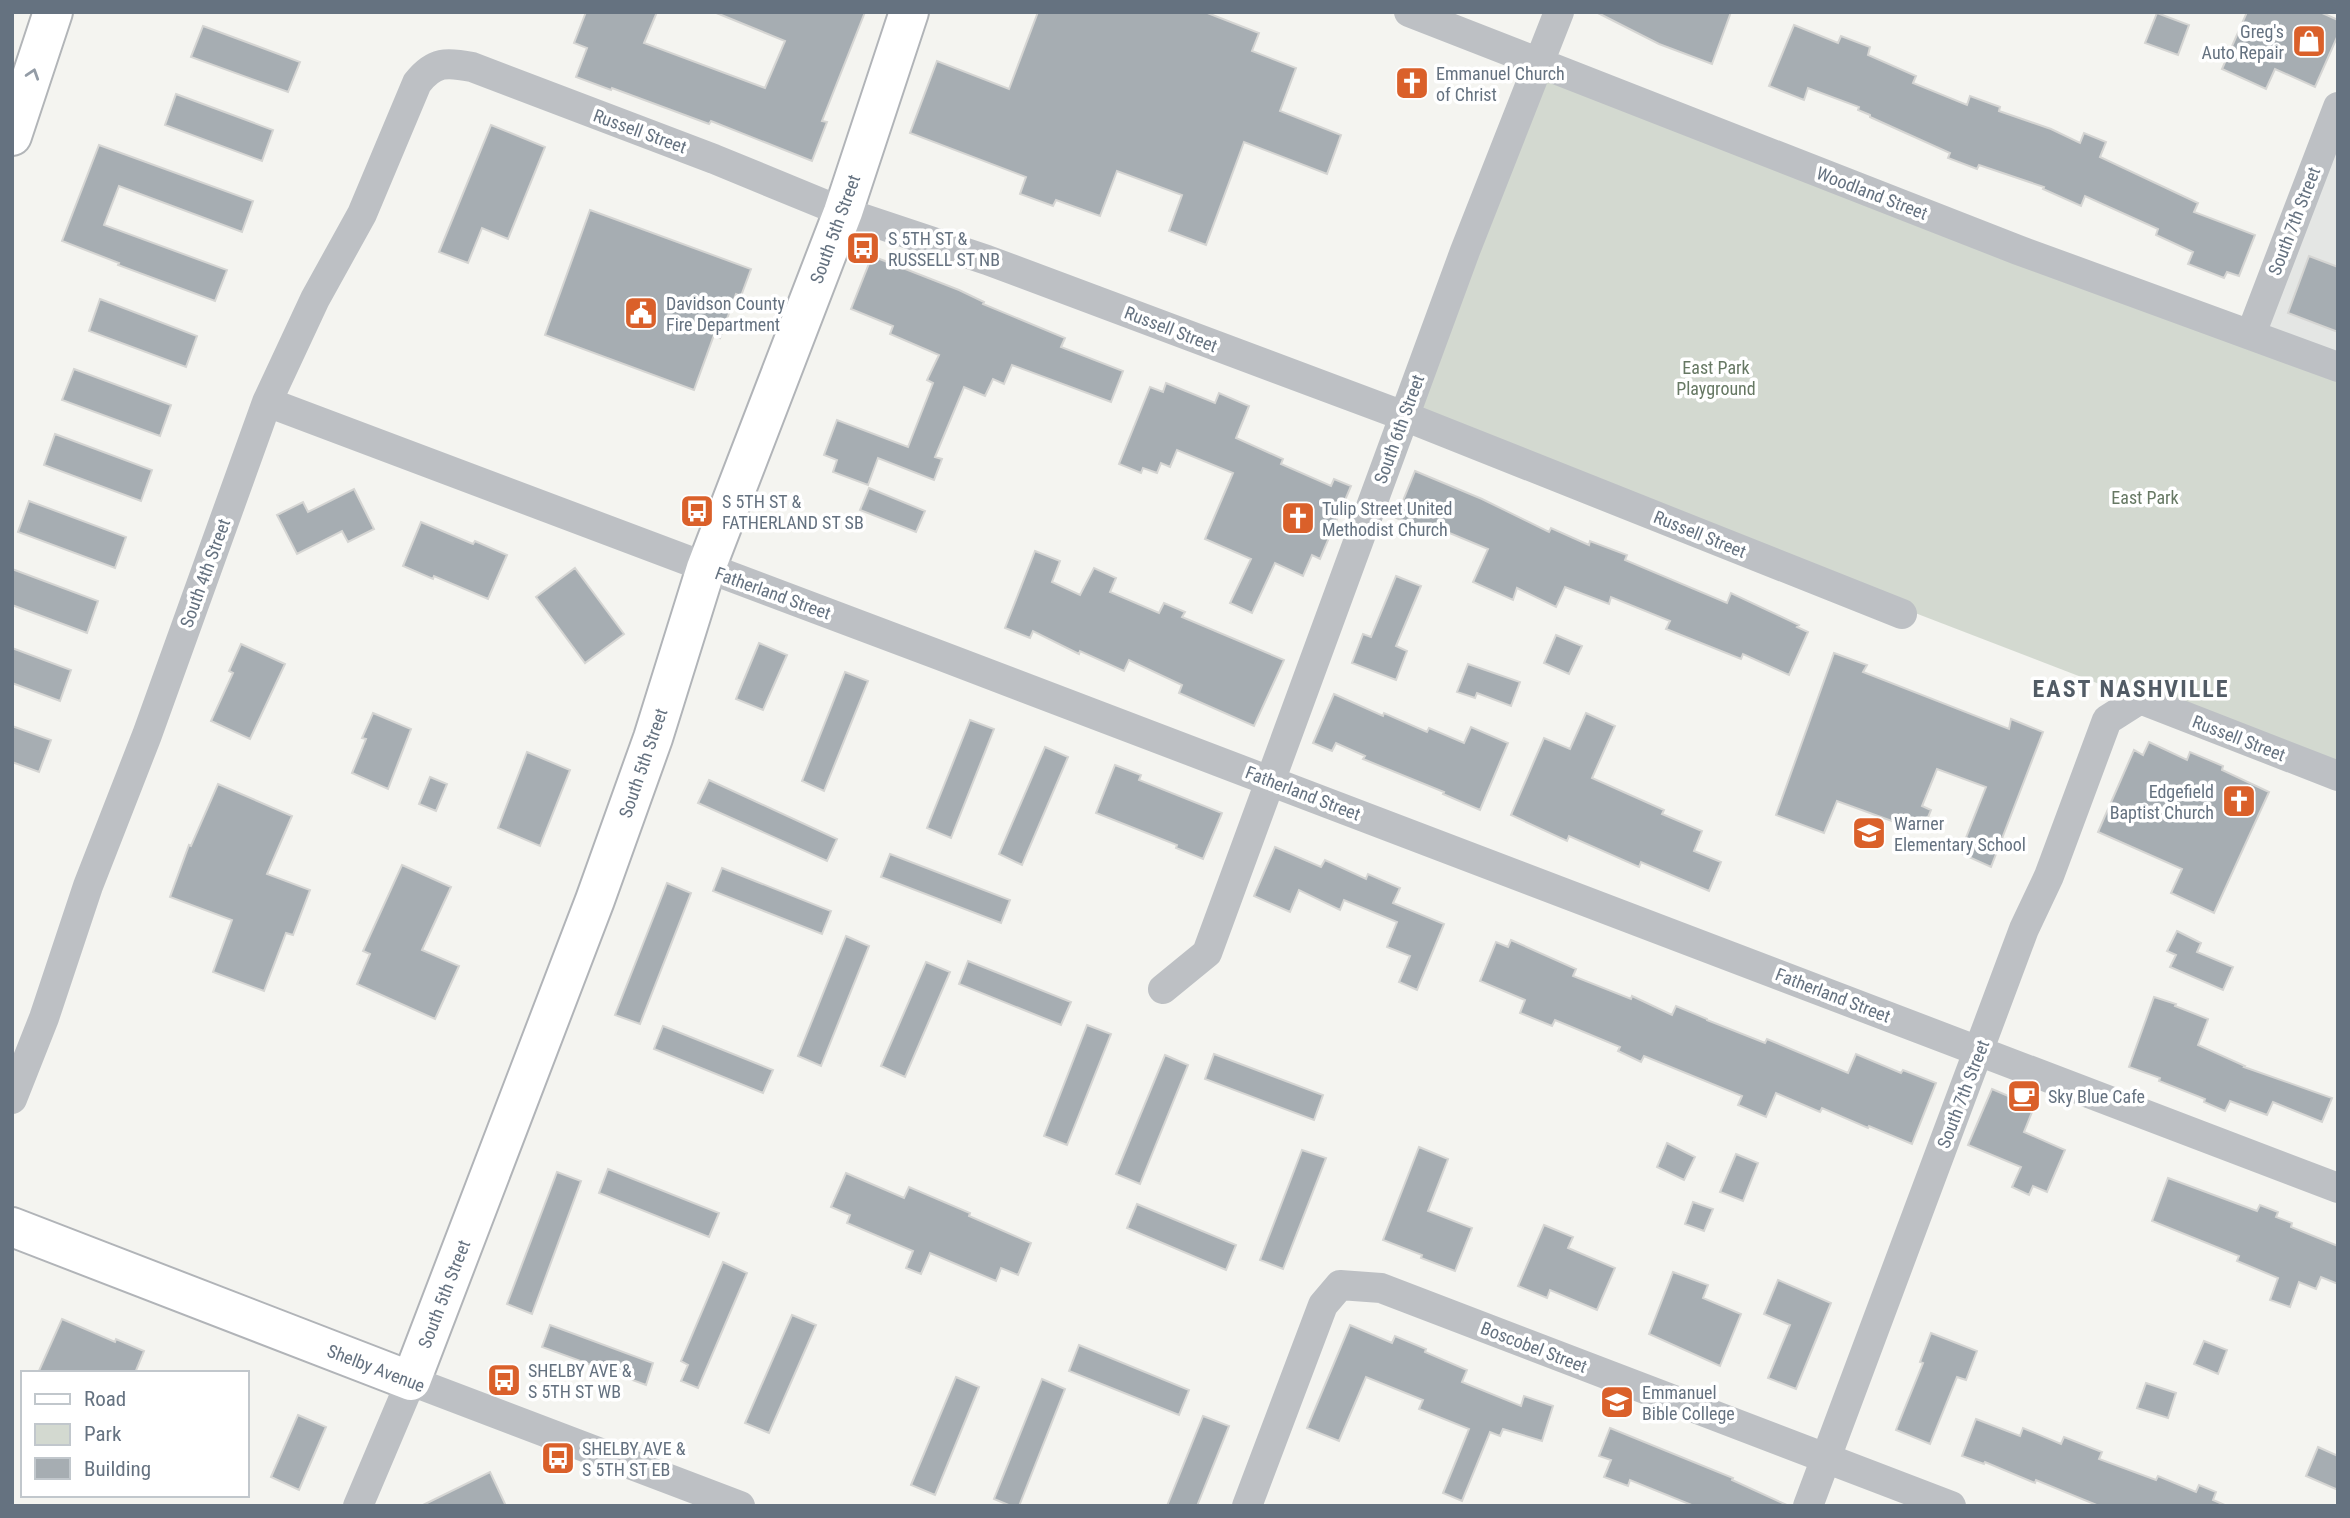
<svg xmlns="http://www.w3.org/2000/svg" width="2350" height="1518" font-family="'Roboto Condensed',sans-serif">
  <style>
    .built { fill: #e4e6e4 }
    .green { fill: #d3d9d0 }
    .building { fill: #a6adb2; stroke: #d5d5d3; stroke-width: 2 }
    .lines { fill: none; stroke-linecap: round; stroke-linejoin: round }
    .major-casing { stroke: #b1b4b8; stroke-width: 42 }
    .highway-casing { stroke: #b2b5b8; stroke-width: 42 }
    .minor { stroke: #bdc0c4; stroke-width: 30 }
    .major { stroke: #fff; stroke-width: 38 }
    .highway { stroke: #fff; stroke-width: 38 }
    .oneway { stroke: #939ca6 }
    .labels { text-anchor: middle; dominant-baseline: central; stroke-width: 7; stroke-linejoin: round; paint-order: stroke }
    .poi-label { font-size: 18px; fill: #657280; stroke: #fff; text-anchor: start }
    .street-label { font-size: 18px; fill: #657280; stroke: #fff }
    .park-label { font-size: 18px; fill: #667863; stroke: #fff }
    .district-label { font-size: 24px; font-weight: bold; letter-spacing: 2px; fill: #525c66; stroke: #fff }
  </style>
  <rect width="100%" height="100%" fill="#f4f4f0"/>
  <path class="built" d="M2338,107V367L2251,334Z"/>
  <path class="green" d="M1541,63L2338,365V776L1404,416Z"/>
  <path class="building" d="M586,12H657L644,43L765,88L785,41L714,12H865L822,121L827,122L812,161L711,121L709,124L612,88L611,90L576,77L587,48L574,43Z
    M1038,12H1205L1259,33L1252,51L1296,68L1280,111L1341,135L1327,174L1244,142L1206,245L1169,231L1182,195L1117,171L1100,216L1056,200L1053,206L1020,194L1026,177L910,133L937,61L1009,89Z
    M1596,12H1731L1712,64L1659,44Z
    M2247,12H2320L2338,20V35L2315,87L2275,69L2266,89L2222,69Z
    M2157,13L2189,25L2178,55L2145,43Z
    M1794,25L1838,43L1841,36L1870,47L1868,55L1916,76L1913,83L1967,105L1970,96L2000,107L1999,111L2051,129L2080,143L2084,133L2106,142L2100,157L2198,203L2194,212L2255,235L2239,276L2227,272L2224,278L2188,264L2193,252L2156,235L2158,229L2085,196L2081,206L2043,189L2044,187L1979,165L1977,169L1948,158L1950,153L1870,117V115L1858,110L1859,107L1808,88L1804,100L1769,86Z
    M203,26L300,62L288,92L191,57Z
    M176,94L273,130L262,161L165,125Z
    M491,125L545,147L508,239L482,228L468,263L439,252Z
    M99,145L253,201L242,232L119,186L104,225L227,270L215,301L118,265L119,263L62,241Z
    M590,210L751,269L741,296L736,294L720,338L714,335L694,390L545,335Z
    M872,256L959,290L984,302L983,304L1065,338L1061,347L1123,371L1111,402L1012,365L1004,384L993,379L985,396L964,387L935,457L942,459L934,480L878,458L868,485L833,472L837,460L824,455L837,420L908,447L933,383L927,380L939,355L890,334L893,326L851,309Z
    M2309,256L2338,267V332L2288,313Z
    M100,299L197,336L186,367L89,331Z
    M74,369L171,405L160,436L62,400Z
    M1166,383L1215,403L1219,393L1249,406L1236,438L1283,459L1281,464L1331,486L1334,479L1351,486L1320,559L1312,555L1303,576L1275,563L1252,613L1230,603L1251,559L1205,539L1233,473L1177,450L1170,467L1161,463L1157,473L1143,468L1141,473L1119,464L1150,387L1163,392Z
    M55,434L152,470L141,501L44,465Z
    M1415,471L1482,499L1549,532L1551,528L1589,545L1590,541L1627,555L1625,560L1727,603L1731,593L1799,625L1797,627L1808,632L1789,675L1743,654L1741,659L1666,629L1670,621L1611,597L1609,604L1565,587L1556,607L1517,588L1513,600L1473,582L1488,549L1440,529L1437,535L1396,518Z
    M869,488L925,511L916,532L860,510Z
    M354,489L374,529L348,542L342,531L297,554L277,515L303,502L308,512Z
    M29,501L126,537L115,568L18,532Z
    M421,522L473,544L475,541L507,555L488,599L434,576L433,579L403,566Z
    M1035,551L1060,561L1052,582L1080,595L1094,568L1116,578L1110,592L1159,613L1164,603L1185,612L1182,617L1284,660L1254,726L1179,693L1182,685L1129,660L1124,671L1080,651L1079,654L1033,631L1030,638L1005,628Z
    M575,568L624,634L585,663L536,597Z
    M12,569L98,601L87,633L12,605Z
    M1396,576L1421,586L1396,646L1407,651L1396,680L1352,663L1363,634L1371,637Z
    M1556,635L1582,646L1569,674L1544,663Z
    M759,643L787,655L763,710L736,699Z
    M241,644L285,664L250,739L211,721L233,673L229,671Z
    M12,648L71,670L60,701L12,683Z
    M1834,653L1867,665L1863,672L2009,729L2011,719L2043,732L1991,867L1960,853L1986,787L1937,769L1922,806L1931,810L1922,832L1837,801L1824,833L1776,815Z
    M1468,664L1520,682L1511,706L1477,693L1475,698L1457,692Z
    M845,672L868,681L824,791L802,781Z
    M1334,694L1383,716L1384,713L1427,732L1429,728L1464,743L1471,727L1508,743L1480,810L1443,794L1444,792L1363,759L1365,756L1336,743L1332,751L1313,743Z
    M373,713L411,729L388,789L352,773L366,739L362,738Z
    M1586,713L1615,726L1592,778L1664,810L1662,814L1702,831L1694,851L1721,862L1709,891L1641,862L1639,867L1569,836L1567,841L1511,815L1544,738L1570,749Z
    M970,720L994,729L951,838L927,828Z
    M12,726L51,740L39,772L12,762Z
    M2149,742L2187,760L2190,752L2223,766L2222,770L2269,792L2214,913L2171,893L2182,869L2098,832L2134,750L2143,755Z
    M1045,747L1068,757L1022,865L999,854Z
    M527,752L570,770L540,846L498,828Z
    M1115,765L1141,775L1139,780L1222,813L1203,859L1176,848L1177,845L1096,813Z
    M430,777L447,784L436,811L419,804Z
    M709,780L837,839L827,861L698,803Z
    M218,784L292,816L267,874L310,890L293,935L286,933L264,991L213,972L232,920L170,897L189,845L191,846Z
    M1275,847L1321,867L1325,860L1366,879L1368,874L1400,888L1393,903L1444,924L1417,990L1399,982L1410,956L1387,947L1397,922L1344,900L1340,910L1299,890L1290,912L1254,896Z
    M890,854L1010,900L1001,923L881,877Z
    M402,865L451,887L422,950L459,966L435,1019L357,984L370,954L363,951Z
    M722,868L831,911L822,934L713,891Z
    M667,883L691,893L640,1024L615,1015Z
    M2177,931L2201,943L2197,952L2233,967L2223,990L2170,967L2176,955L2167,951Z
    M846,936L869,946L821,1066L798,1056Z
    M1511,940L1576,969L1573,976L1631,999L1632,996L1672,1015L1676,1006L1707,1019V1020L1765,1043L1767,1039L1848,1073L1856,1054L1901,1073L1903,1070L1936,1083L1912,1144L1869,1126L1868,1128L1822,1108L1820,1112L1776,1093L1766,1117L1738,1105L1742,1096L1644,1056L1641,1062L1618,1051L1620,1047L1555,1020L1552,1026L1520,1013L1525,1000L1480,981L1496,942L1508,947Z
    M968,961L1071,1002L1061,1025L959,984Z
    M926,962L950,972L905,1077L881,1066Z
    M2154,997L2176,1004L2175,1006L2208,1019L2198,1045L2245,1066L2244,1067L2332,1098L2322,1122L2273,1102L2267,1115L2230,1101L2225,1111L2204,1102L2205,1099L2159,1081L2160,1078L2129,1067Z
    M1087,1025L1111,1034L1067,1145L1044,1136Z
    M663,1026L773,1070L763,1093L654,1049Z
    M1214,1054L1323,1095L1314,1120L1205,1079Z
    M1165,1055L1188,1065L1140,1184L1116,1174Z
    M1992,1089L2034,1107L2024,1132L2065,1150L2047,1192L2033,1186L2029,1195L2012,1187L2021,1167L1968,1145Z
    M1667,1143L1695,1157L1684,1180L1657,1167Z
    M1419,1147L1448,1159L1428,1211L1472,1228L1455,1271L1421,1258L1422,1255L1383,1240Z
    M1302,1150L1326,1158L1283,1269L1260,1260Z
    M1736,1154L1758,1163L1743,1201L1720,1192Z
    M608,1169L719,1213L709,1237L599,1193Z
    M557,1172L581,1181L532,1314L507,1304Z
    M846,1173L904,1198L909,1187L970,1213L969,1216L1031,1243L1018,1275L1001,1268L996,1281L930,1253L921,1274L906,1268L913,1251L847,1223L850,1215L831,1207Z
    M2168,1178L2257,1211L2260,1205L2278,1212L2276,1217L2292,1223L2291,1227L2338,1246V1284L2321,1277L2316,1289L2299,1282L2290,1307L2270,1300L2278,1278L2237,1261L2239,1256L2152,1221Z
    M1693,1202L1713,1209L1704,1231L1685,1224Z
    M1137,1204L1236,1245L1226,1270L1127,1228Z
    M1544,1225L1573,1237L1568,1248L1615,1268L1597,1310L1550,1290L1547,1298L1518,1286Z
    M723,1262L747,1273L698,1388L681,1381L688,1365L681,1361Z
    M1673,1272L1708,1285L1703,1298L1741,1314L1720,1366L1649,1334Z
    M1778,1280L1831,1303L1796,1389L1768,1378L1790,1325L1764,1314Z
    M792,1315L816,1325L769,1433L745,1423Z
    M62,1319L115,1342L116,1339L144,1351L135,1373H38Z
    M550,1325L653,1363L646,1385L542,1347Z
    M1350,1325L1392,1343L1395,1336L1426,1349L1425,1352L1467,1370L1462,1382L1521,1406L1524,1396L1553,1406L1542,1441L1503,1429L1500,1436L1490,1432L1462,1501L1443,1493L1469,1429L1419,1409L1423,1400L1366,1377L1339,1441L1307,1428Z
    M1931,1333L1977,1351L1966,1380L1957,1377L1930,1444L1896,1430L1923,1363L1920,1362Z
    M2204,1341L2227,1350L2218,1374L2194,1364Z
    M1079,1345L1189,1390L1179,1415L1069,1371Z
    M956,1377L979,1387L935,1495L911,1485Z
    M1042,1379L1065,1389L1019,1506H1011L994,1499Z
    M2146,1383L2176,1393L2168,1418L2137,1408Z
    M298,1415L326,1427L299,1490L271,1477Z
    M1203,1416L1229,1426L1197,1506H1167Z
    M1976,1419L2020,1436L2023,1428L2061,1444L2064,1437L2102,1452L2099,1459L2156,1480L2158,1476L2196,1492L2199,1485L2216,1492L2213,1500L2227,1506H2099L2036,1480L2035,1483L1985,1462L1984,1464L1962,1456Z
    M1610,1428L1733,1478L1732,1480L1789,1506H1694L1630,1480L1628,1486L1604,1477L1611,1460L1599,1456Z
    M2318,1447L2338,1456V1490L2306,1476Z
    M490,1472L506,1506H421Z"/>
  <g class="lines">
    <g class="major-casing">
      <path id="major" d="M12,1227L411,1381L595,900L653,738L706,568L843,212L909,12"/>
    </g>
    <g class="highway-casing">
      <path id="highway" d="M12,136L53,12"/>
    </g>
    <path class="minor" d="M1409,12L2018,250L2338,367
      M2251,334L2338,107
      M267,402L939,655L2338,1188
      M1163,989L1207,953L1465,251L1559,12
      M12,1099L44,1018L88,886L147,735L267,402L315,299L362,214L417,83C434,61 447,62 472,67L714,159L843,212L987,260L1404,416L1902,614
      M358,1506L411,1381L740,1506
      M1247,1506L1323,1305L1340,1285L1381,1288L1951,1506
      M1808,1506L2024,929L2049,876L2107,720L2140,699L2338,776"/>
    <use href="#major" class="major"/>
    <use href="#highway" class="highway"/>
  </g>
  <defs><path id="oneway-chevron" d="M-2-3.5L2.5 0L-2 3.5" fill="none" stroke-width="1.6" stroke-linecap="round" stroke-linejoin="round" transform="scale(1.75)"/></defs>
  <use class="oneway" href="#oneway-chevron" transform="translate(33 74) rotate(-72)"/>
  <defs>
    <g id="shop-square" transform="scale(1.75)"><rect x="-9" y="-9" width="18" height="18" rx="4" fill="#da602a" stroke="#fff"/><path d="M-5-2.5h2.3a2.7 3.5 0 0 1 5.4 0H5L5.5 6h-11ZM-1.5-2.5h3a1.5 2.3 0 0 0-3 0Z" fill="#fff"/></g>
    <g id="church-square" transform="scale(1.75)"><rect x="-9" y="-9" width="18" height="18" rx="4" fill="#da602a" stroke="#fff"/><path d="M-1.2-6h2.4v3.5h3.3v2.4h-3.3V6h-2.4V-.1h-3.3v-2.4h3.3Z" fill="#fff"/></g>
    <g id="bus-square" transform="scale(1.75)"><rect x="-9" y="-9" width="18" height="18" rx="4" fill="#da602a" stroke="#fff"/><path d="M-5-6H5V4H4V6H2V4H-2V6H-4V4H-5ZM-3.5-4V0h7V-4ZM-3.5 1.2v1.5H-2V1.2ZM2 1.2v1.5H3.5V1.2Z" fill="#fff"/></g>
    <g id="civic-square" transform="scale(1.75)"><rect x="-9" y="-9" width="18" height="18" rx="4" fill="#da602a" stroke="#fff"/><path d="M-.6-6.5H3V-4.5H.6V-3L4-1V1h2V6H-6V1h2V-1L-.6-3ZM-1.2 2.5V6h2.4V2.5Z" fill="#fff"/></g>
    <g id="school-square" transform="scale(1.75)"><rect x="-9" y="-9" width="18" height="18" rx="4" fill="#da602a" stroke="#fff"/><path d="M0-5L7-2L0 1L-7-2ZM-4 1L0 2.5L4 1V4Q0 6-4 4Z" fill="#fff"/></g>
    <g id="cafe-square" transform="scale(1.75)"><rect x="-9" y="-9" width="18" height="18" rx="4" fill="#da602a" stroke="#fff"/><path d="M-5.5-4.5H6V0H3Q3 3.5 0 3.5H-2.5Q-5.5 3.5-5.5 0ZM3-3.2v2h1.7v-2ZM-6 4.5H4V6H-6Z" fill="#fff"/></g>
  </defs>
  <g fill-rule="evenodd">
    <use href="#shop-square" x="2309" y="41"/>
    <use href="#church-square" x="1412" y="83"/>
    <use href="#bus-square" x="863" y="248"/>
    <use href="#civic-square" x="641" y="313"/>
    <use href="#bus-square" x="697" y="511"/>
    <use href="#church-square" x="1298" y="518"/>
    <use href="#church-square" x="2239" y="801"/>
    <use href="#school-square" x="1869" y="833"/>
    <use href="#cafe-square" x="2024" y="1096"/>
    <use href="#bus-square" x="504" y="1380"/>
    <use href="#school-square" x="1617" y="1402"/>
    <use href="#bus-square" x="558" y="1458"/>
  </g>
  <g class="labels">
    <g class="poi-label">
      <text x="2284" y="31" text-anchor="end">Greg's<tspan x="2284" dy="21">Auto Repair</tspan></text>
      <text x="1436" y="73">Emmanuel Church<tspan x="1436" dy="21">of Christ</tspan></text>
      <text x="888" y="238">S 5TH ST &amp;<tspan x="888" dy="21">RUSSELL ST NB</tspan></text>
      <text x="666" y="303">Davidson County<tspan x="666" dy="21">Fire Department</tspan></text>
      <text x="722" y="501">S 5TH ST &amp;<tspan x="722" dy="21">FATHERLAND ST SB</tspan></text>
      <text x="1322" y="508">Tulip Street United<tspan x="1322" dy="21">Methodist Church</tspan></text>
      <text x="2214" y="791" text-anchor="end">Edgefield<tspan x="2214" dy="21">Baptist Church</tspan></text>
      <text x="1894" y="823">Warner<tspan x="1894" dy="21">Elementary School</tspan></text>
      <text x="2048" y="1096">Sky Blue Cafe</text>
      <text x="528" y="1370">SHELBY AVE &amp;<tspan x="528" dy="21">S 5TH ST WB</tspan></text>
      <text x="1642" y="1392">Emmanuel<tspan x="1642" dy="21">Bible College</tspan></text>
      <text x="582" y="1448">SHELBY AVE &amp;<tspan x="582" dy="21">S 5TH ST EB</tspan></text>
    </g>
    <g class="street-label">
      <text transform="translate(640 131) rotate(20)">Russell Street</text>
      <text transform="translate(1872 193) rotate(21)">Woodland Street</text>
      <text transform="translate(2294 221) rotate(-69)">South 7th Street</text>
      <text transform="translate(835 229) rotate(-70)">South 5th Street</text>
      <text transform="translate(1171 329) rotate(21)">Russell Street</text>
      <text transform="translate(1399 429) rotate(-70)">South 6th Street</text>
      <text transform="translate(1700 534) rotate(22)">Russell Street</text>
      <text transform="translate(205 573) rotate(-70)">South 4th Street</text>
      <text transform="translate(773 593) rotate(20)">Fatherland Street</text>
      <text transform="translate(2239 738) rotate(21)">Russell Street</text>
      <text transform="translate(643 763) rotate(-71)">South 5th Street</text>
      <text transform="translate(1303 793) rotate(21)">Fatherland Street</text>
      <text transform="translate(1833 995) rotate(21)">Fatherland Street</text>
      <text transform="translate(1963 1094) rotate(-69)">South 7th Street</text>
      <text transform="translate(444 1294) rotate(-69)">South 5th Street</text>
      <text transform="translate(1534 1347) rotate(21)">Boscobel Street</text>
      <text transform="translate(376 1368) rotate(21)">Shelby Avenue</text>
    </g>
    <g class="park-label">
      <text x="1716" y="367">East Park<tspan x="1716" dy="21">Playground</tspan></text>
      <text x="2145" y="497">East Park</text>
    </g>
    <g class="district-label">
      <text x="2131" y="689">EAST NASHVILLE</text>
    </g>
  </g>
  <rect width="2350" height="1518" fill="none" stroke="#657280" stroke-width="28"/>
  <rect x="21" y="1371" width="228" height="126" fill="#ffffff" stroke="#c1c7cc" stroke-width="2"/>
  <rect x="35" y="1394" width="35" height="10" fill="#ffffff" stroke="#c1c7cc" stroke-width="2"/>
  <text x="84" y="1406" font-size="21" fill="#657280">Road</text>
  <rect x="35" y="1424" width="35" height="21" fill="#d3d9d0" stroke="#c1c7cc" stroke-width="2"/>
  <text x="84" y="1441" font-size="21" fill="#657280">Park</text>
  <rect x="35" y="1458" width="35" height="21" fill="#a6adb2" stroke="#c1c7cc" stroke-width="2"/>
  <text x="84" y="1476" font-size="21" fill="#657280">Building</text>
</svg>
